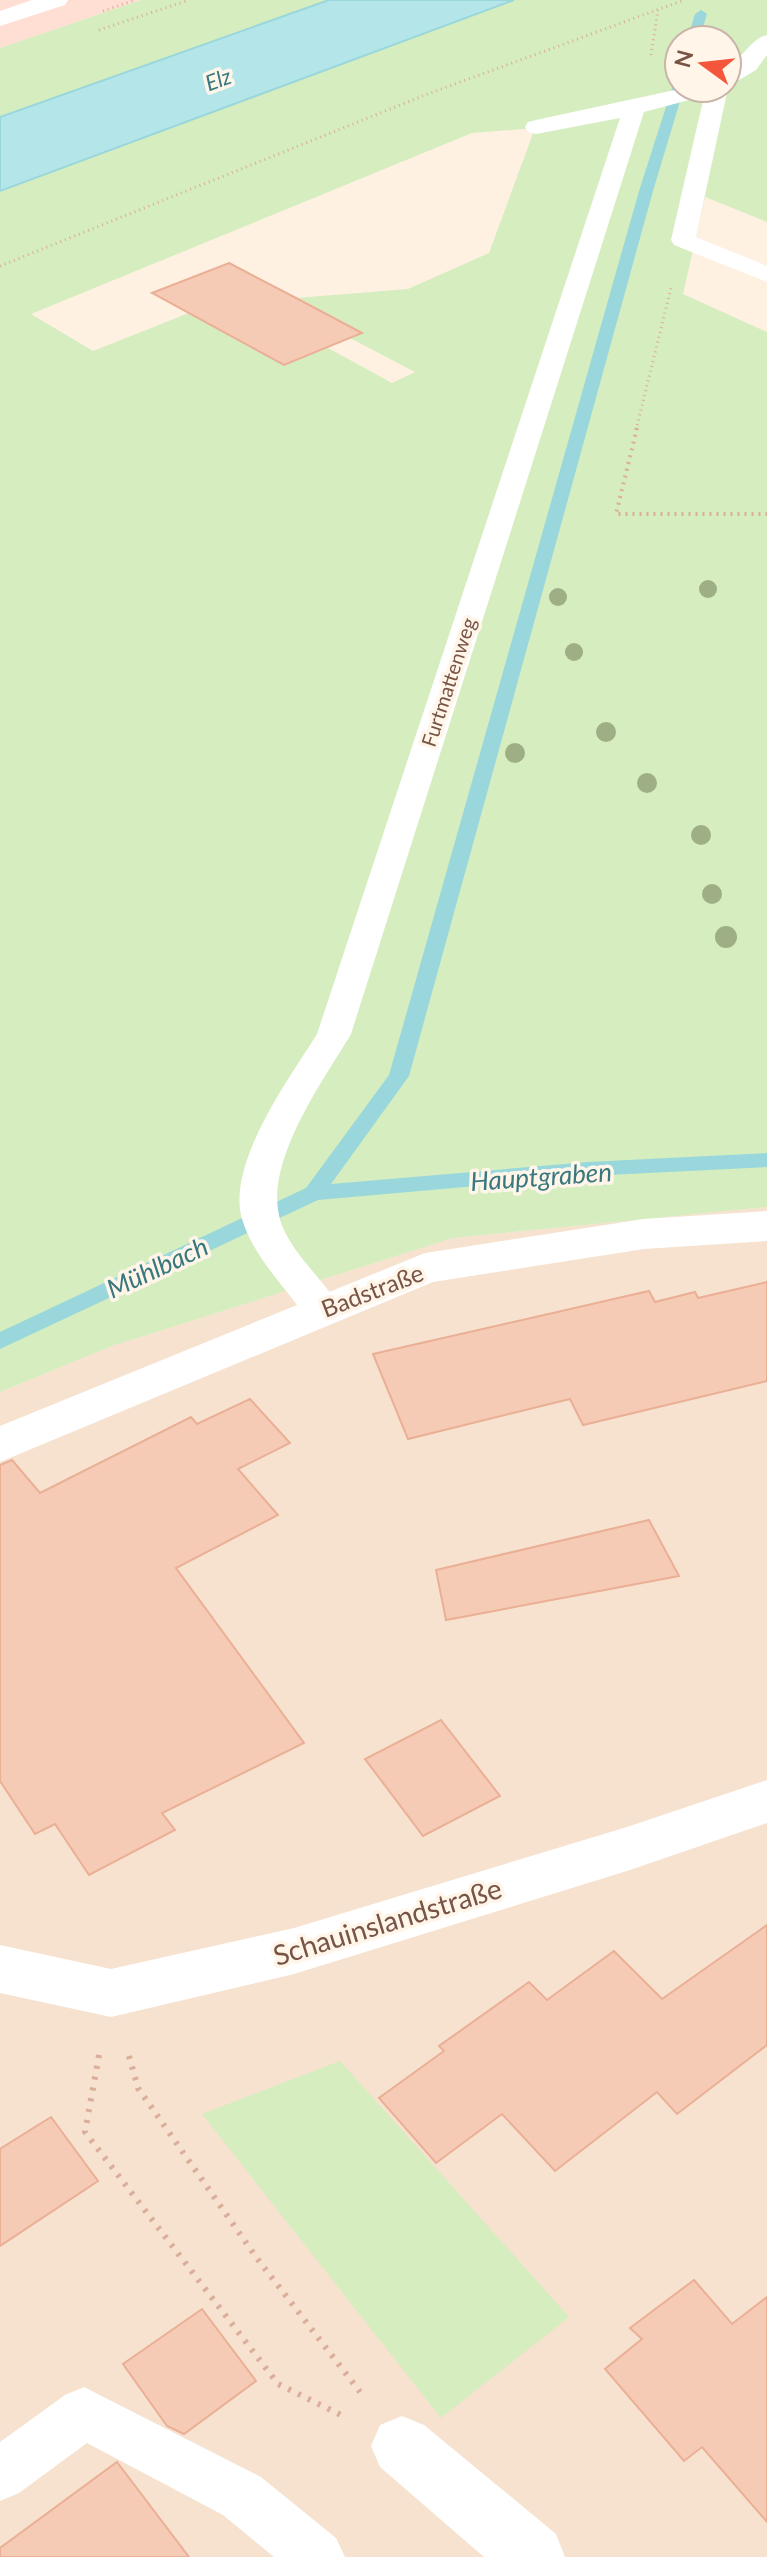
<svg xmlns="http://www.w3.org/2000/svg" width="767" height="2557" font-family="Lato,sans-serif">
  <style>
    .residential { fill: #f6e2cf }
    .commercial { fill: #ffded4 }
    .green { fill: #d5edbf; fill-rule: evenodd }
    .water { fill: #b4e6e9; stroke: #99d7dc; stroke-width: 2 }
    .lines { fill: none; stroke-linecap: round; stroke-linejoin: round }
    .stream { fill: #99d7dc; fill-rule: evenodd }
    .building { fill: #f6cbb6; stroke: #eaaf95; stroke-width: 2 }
    .path-far2 { stroke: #dbae9a; stroke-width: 3; stroke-dasharray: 1 4; stroke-linecap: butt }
    .path-far1 { stroke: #dbae9a; stroke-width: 4; stroke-dasharray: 2 5; stroke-linecap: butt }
    .path { stroke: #dbae9a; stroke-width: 6; stroke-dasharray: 3 8; stroke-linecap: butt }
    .lane { fill: #fff; fill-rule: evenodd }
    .street { fill: #fff; fill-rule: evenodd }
    .secondary { fill: #fff; fill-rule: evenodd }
    .tree { fill: #9faf85 }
    .labels { text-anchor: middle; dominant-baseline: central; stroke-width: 7; stroke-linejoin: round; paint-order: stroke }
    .far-street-label { font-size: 20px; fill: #785446; stroke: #fff5e9 }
    .far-water-label { font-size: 22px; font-style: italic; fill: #38787e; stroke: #fff5e9 }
    .street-label { font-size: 24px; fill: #785446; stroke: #fff5e9 }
    .water-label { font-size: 26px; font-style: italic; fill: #38787e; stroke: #fff5e9 }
    .near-street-label { font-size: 28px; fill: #785446; stroke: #fff5e9 }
  </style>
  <rect width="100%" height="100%" fill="#fef1e1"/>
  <path class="residential" d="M767,1207V2557H0V1392L112,1346L453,1238Z"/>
  <path class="commercial" d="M0,0H141L0,48Z"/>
  <path class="green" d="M141,0H329L0,117V48Z
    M514,0H767V222L705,197L683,294L767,332V1207L453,1238L112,1346L0,1392V191ZM679,40H727V88H679ZM535,128L489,253L408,289L296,298L350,338L415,372L392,383L328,348L285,365L189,313L93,351L31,314L472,133Z
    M340,2061L569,2317L441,2418L202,2114Z"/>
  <path class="water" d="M329,0H514L0,191V117Z"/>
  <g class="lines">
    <path class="stream" d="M701,10L707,14L699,40H687L695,14Z
      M679,81V88H684L653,191L409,1076L331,1184L588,1162L767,1153V1167L588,1176L318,1200L0,1349V1332L306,1188L389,1075L639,191L673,85Z"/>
  </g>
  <path class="building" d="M229,263L296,298L362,333L284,365L152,293Z
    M767,1282V1381L583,1425L570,1399L408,1439L373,1354L649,1291L655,1302L695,1292L698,1298Z
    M250,1399L290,1443L238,1469L278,1515L176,1568L304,1743L162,1813L175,1830L89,1875L55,1824L35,1834L0,1781V1465L12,1460L40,1493L191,1417L197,1424Z
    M649,1520L679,1576L446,1620L436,1570Z
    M441,1720L500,1796L423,1836L365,1759Z
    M767,1925V2045L677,2114L657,2092L555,2171L502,2114L436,2163L379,2098L444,2051L439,2046L529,1982L547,2000L614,1951L662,1999Z
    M51,2117L98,2181L0,2246V2149Z
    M694,2280L732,2324L767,2297V2522L702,2447L684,2461L605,2369L642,2339L630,2328Z
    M202,2309L256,2381L184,2434L167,2426L123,2364Z
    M117,2462L189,2557H0V2548Z"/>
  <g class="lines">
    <path class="path-far2" d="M103,11L135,0
      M99,30L189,0
      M651,55L658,10
      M0,266L425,95L684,0
      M636,430L671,288"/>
    <path class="path-far1" d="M637,428L616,514H767"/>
    <path class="path" d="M99,2055L85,2132L278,2384L341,2415
      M129,2056L138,2088L256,2257L360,2392"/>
    <path class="lane" d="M767,35V55L756,70L727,87L728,88L696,237L767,266V282L674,245L671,240L704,96L644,112L351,1034C322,1083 256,1172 284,1230C298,1260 325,1281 341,1309L336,1319C310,1326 302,1311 287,1292C270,1271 250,1246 242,1219C226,1164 289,1079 317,1034L620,118L536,134L528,132L525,127L528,122L536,120L684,88H727V70C740,60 752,38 767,35Z
      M84,2387L261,2477L336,2538L345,2557H274L223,2515L87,2443L19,2493L0,2501V2442L65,2395Z"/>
    <path class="street" d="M767,1211V1241L644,1249L433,1282L0,1462V1426L425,1253L644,1219Z
      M767,1780V1823L627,1871L294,1974L111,2017L0,1993V1945L111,1969L294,1928L627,1827Z
      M402,2416L424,2425L556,2534L565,2557H484L380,2467L371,2446L380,2425Z"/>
    <path class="secondary" d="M32,0H68L65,5L0,26V11Z"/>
  </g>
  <g class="tree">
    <circle cx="708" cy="589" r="9"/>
    <circle cx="558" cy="597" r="9"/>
    <circle cx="574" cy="652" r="9"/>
    <circle cx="606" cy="732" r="10"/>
    <circle cx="515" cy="753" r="10"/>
    <circle cx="647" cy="783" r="10"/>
    <circle cx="701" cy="835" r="10"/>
    <circle cx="712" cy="894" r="10"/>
    <circle cx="726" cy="937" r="11"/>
  </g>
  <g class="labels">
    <g class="far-street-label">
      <text transform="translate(448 682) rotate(-72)">Furtmattenweg</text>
    </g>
    <g class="far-water-label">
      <text transform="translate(218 79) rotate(-20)">Elz</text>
    </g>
    <g class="street-label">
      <text transform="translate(372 1290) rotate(-21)">Badstraße</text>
    </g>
    <g class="water-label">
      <text transform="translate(541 1176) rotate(-4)">Hauptgraben</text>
      <text transform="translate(157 1267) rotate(-25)">Mühlbach</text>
    </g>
    <g class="near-street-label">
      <text transform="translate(387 1921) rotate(-17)">Schauinslandstraße</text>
    </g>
  </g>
  <g transform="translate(703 64) rotate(285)"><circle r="38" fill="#fff5e9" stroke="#c9b5a8" stroke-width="2"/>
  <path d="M0-6L14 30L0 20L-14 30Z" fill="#f3563b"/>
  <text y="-12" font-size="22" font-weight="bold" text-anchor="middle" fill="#785446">N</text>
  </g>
</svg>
